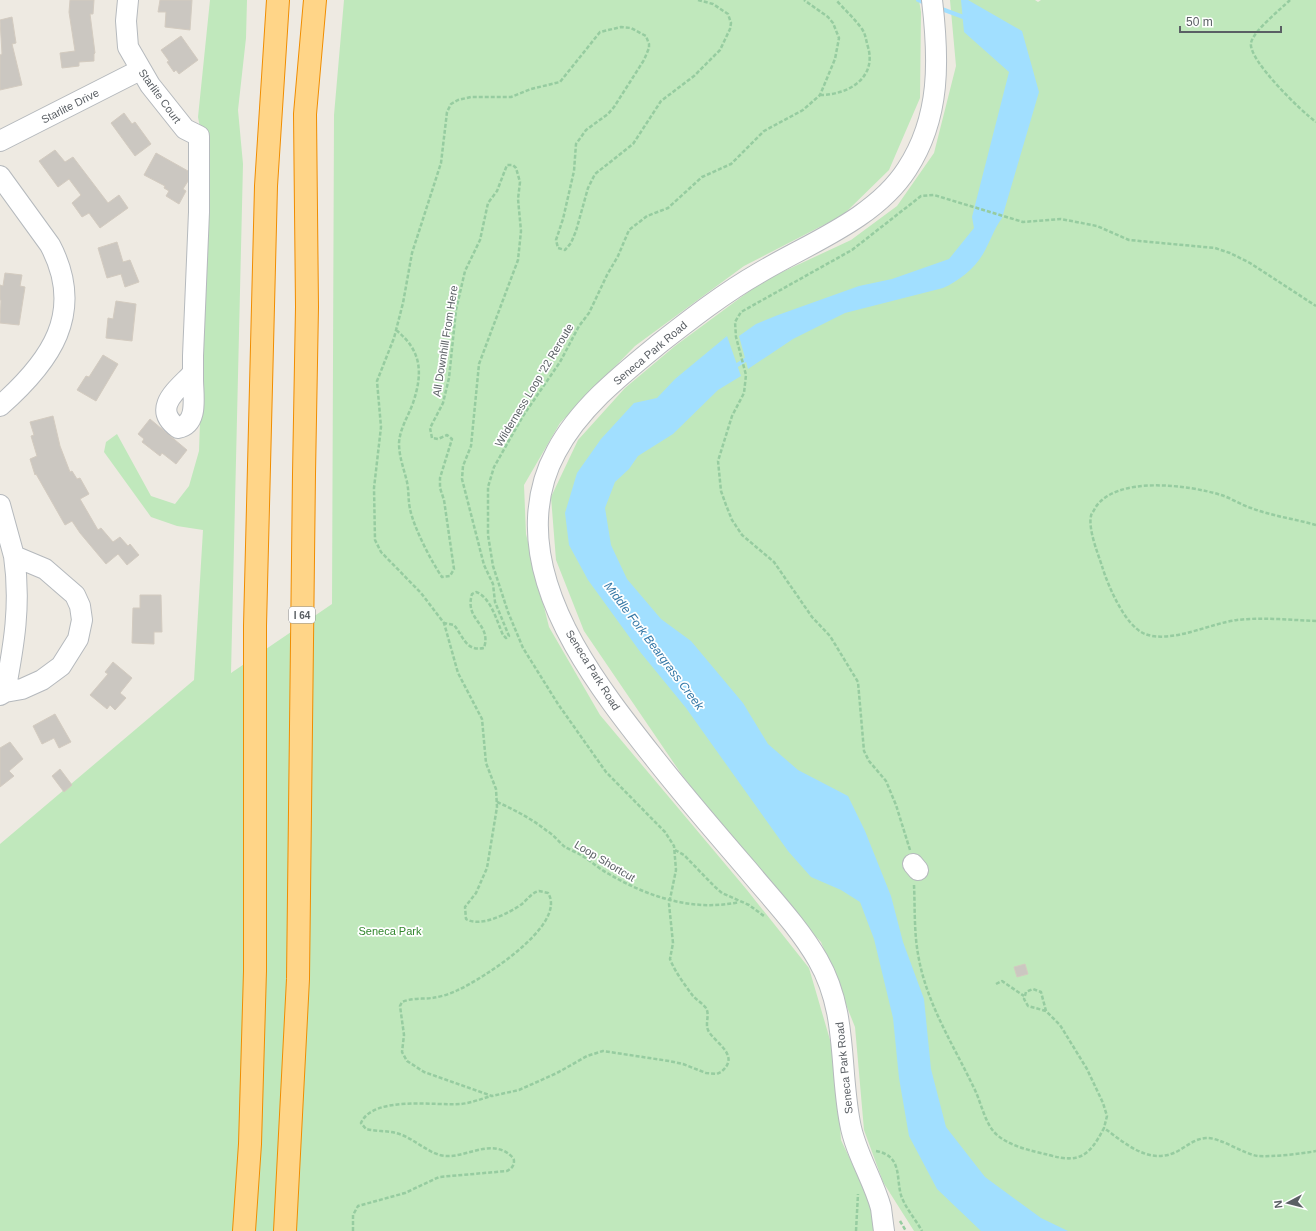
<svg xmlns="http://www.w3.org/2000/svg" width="1316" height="1231" font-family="Arial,sans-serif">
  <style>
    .green { fill: #c0e8bc }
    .water { fill: #a1dfff }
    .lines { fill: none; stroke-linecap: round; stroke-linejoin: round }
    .stream { stroke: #a1dfff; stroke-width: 4 }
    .building { fill: #cbc7c1; stroke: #d3cbc0 }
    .minor-casing { stroke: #b5b9bd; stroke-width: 22 }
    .highway-casing { stroke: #f08d00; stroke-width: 24 }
    .path { stroke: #96cca0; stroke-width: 2.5; stroke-dasharray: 4 2; stroke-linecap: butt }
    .minor { stroke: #fff; stroke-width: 20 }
    .highway { stroke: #ffd588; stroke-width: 22 }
    .labels { text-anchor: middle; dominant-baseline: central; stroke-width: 3.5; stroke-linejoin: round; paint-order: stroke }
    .shield { fill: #fff; stroke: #8c8f92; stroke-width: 1 }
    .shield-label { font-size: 10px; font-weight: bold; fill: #5a5f64 }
    .street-label { font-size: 11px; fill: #5a5f64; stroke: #fff }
    .park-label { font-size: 11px; fill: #33872e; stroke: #fff }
    .water-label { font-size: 12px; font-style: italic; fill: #3377a6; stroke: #fff }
  </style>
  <rect width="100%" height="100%" fill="#eeeae2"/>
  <path class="green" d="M210,0H247L246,38L238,110L243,164L231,673L332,604L334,115L344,0H919L921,12L920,98L889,170L843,215L744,266L635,346L560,423L524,485L526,534L549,627L600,715L747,890L809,968L835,1057L841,1140L874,1210L886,1231H0V844L194,680L203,530L177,526L151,517L104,452L106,442L117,434L151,496L175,504L189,486L199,451L203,335L206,161L198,117Z
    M950,0H1035L1038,2L1041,0H1316V1231H914L883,1182L864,1130L855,1027L821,942L775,894L682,775L584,631L556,560L551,497L578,440L625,388L675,346L763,281L851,240L897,206L934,153L956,66Z"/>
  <path class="water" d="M961,0H968L1022,31L1039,92L1002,218C994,229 990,242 983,254C974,269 959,281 943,288L845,313L793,339L748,369L739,336L756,324L778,315L859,286L892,279L949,259L974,228L972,217L1009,72L964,32Z
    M727,336L741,376L718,390L673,434L638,456L629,469L615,482L605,508L611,545L627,579L661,619L691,641L743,703L768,744L798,770L848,796L865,831L891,896L903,942L924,999L931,1069L946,1127L985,1177L1041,1218L1068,1231H981L937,1189L909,1136L899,1078L893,1018L874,939L860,902L841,890L811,877L788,851L686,708L641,653L588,580L569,545L565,513L577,473L601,439L634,403L657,398L675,379Z"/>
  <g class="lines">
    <path class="stream" d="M918,0L927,4
      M939,8L966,18
      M734,367L750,357"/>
  </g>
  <path class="building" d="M70,0H94L93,14H90L95,53L94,54V61L79,62V66L62,68L60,53L75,51L69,12Z
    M160,0H192L190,30L165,27L166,12H158Z
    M12,17L16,43L12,44L22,85L0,90V55L2,54L0,20Z
    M181,36L198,60L179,74L176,70L174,72L167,62L169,61L161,50Z
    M124,113L132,124L135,122L151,144L135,156L111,123Z
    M55,150L65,162L73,157L108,203L119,195L128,208L100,228L89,213L82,217L72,203L81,195L69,179L58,187L39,161Z
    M156,153L188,171V181L183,189L186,191L179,204L166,196L169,191L164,188L165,186L144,175Z
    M117,242L123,262L130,260L139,282L125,287L121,274L107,278L98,248Z
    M5,273L22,275L20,286L25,287L19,325L0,323L1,300H0V285L3,286Z
    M116,301L136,304L132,341L106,338L108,318L113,319Z
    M103,355L118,364L96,401L77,390L86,376L89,377Z
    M53,416L60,446L70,472L72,471L77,479L80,478L89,494L80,499L98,530L101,528L113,542L120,537L128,546L130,544L139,555L127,565L118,554L106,564L80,533L72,521L65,525L36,474L35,475L30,459L37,456L31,436L34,435L30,422Z
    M150,419L187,450L176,464L162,453L160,456L142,442L144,439L138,434Z
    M140,595H161L162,632H154V644L132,643L133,608H140Z
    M113,662L132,678L120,693L126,698L115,710L110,705L107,709L90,695L108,674L105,672Z
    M55,714L71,742L59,748L54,738L42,744L33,726Z
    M10,742L23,759L9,771L14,776L0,787V748Z
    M60,769L72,785L64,792L52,776Z
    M1025,964L1028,974L1017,977L1014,967Z"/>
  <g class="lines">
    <g class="minor-casing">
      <path id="minor" d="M128,0L126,21L128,47L150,85L185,129L199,136V212L193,356V379C193,396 199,424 178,428C151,408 177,390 193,373
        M0,141L140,70
        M0,176L50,245C86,313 50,362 0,406
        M0,505L14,556L45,569L75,595L80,606L82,620L78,639L61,666L42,680L22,689L5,692L0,695
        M5,692C14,645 21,604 14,556
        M913,864L918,870
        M884,1231C883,1224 882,1216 881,1208C873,1179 855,1152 850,1123C839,1067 848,1012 818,960C799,927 772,899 748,870C716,833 685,797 655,759C603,693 534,607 538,518C539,495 545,472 556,452C579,408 622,374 660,343C692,318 724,293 759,273C809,243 875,219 907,169C941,117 939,59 932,0"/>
    </g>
    <g class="highway-casing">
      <path id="highway" d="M244,1231L250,1144L255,971V626L266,186L278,0
        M285,1231L298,979L304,474L307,307L305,114L315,0"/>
    </g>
    <path class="path" d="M698,0L713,4L728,14L731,23L730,29L720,50L694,76L661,101L633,144L595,174L588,188L576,231L571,243L565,250L558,248L556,240L563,219L574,171L576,144L586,130L608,114L614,107L644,60L649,48V44L646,36L631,28L621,27L600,32L560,82L531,89L511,97H471L458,100L451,104L447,112L441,163L412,253L403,303L394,338L377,381L381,427L374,488L375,540L381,552L421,593L444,623L458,673L482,719L486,763L496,789L497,807L487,868L476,893L465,907L466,919C481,928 509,913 522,904C528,899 531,893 539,891L548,893C568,925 482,979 458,990C450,994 440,997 432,998C422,999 411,998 402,1002L400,1006L404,1035L402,1052L407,1061L424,1072L492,1096L519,1090L557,1073L587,1056L603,1051L669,1061L683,1064L706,1073L717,1074L721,1072C742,1055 713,1042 708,1030C705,1023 710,1015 706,1008C703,1004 697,1000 693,996C685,985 675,972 670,959L673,943L669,904L676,870L674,846L665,832L606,772L558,704L523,648L508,612L493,566L488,535V487L494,467L523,416L560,362L579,326L589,313L607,275L618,256L629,230L647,216L668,208L702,177L731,164L764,131L803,110L820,95L835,59L839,38L833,23L828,17L804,0
      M1290,0C1281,9 1253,31 1251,43C1248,60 1302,112 1316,122
      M820,95C848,95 877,78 868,47C866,41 866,35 862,29C854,18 845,10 836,0
      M396,330C422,351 423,373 413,403C408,417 400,428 399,443C399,457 404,469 407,482C409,491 408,500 410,509C414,528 431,561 442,577L450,576L454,569L444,500L440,488V478L452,439L447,435L438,439L432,438L430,428L443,403L449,378L456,310L465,271L480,240L488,203L497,191L507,165H513L516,168L520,182L518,199L521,231L518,260L479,364L471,446L463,466L462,479L484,565L493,584L495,602L509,636L506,638L503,635C497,622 491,597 476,592L472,594C464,621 492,623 484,648C466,652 463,636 454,625L444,623
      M1316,525C1295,519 1272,516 1251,508C1241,505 1231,498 1221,495C1189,485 1116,475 1095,508C1094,511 1091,514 1091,516C1088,529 1098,554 1102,566C1108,586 1125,626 1145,634C1171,644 1211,623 1237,620C1263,617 1290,620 1316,621
      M497,802C515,810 532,819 547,831C554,835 559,842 565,847C570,850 576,852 581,855C591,861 599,869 609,874C648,897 694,912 739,902
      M675,850L684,855L714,886L722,893L749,905L764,916
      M910,850L896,805L886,781L869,761L864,751L858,682L830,636L812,617L774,562L742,535L732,520L726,505L721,491L718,461L732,416L744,393L746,375L736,337L735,322L741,312L852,250L921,196L934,195L1023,222L1061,219L1097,226L1129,240L1215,248L1230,253L1250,263L1316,306
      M914,885C915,907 914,932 918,954C926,1003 953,1044 974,1088C981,1102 984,1120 994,1132C1007,1146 1032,1151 1049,1155C1080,1164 1090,1155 1104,1128C1126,1144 1150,1166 1178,1151C1187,1146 1194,1139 1206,1138C1220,1137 1243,1154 1258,1156C1272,1157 1301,1154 1316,1151
      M996,984L1002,981L1024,996
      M1046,1011L1028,1006L1024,999L1026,992L1033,989L1041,992L1046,1011L1060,1025L1087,1069L1103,1103L1107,1116L1104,1128
      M876,1151C904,1156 895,1180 902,1198C907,1210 916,1220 922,1231
      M900,1221L906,1231
      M353,1231V1215L358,1206L405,1193L439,1177L507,1171C511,1169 514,1166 514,1161C514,1158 511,1156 509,1154C487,1138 463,1161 440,1155C426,1151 415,1140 402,1135C390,1130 378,1132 366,1129L361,1123C373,1095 437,1106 461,1104C471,1103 481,1099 491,1096
      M856,1231L858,1194"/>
    <use href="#minor" class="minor"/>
    <use href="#highway" class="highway"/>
  </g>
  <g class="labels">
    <rect class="shield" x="289" y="607" width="26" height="16" rx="3"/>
    <g class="shield-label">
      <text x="302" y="615">I 64</text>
    </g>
    <g class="street-label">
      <text transform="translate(160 96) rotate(54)">Starlite Court</text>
      <text transform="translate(70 106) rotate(-27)">Starlite Drive</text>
      <text transform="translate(445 341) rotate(-81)">All Downhill From Here</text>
      <text transform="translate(650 353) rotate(-40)">Seneca Park Road</text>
      <text transform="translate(534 385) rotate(-59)">Wilderness Loop '22 Reroute</text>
      <text transform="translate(593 670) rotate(58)">Seneca Park Road</text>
      <text transform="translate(605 861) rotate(31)">Loop Shortcut</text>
      <text transform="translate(844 1068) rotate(-96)">Seneca Park Road</text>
    </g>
    <g class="park-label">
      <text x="390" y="931">Seneca Park</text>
    </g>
    <g class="water-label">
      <text transform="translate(654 646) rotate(53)">Middle Fork Beargrass Creek</text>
    </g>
  </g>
  <g transform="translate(1288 1203) rotate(263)" stroke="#ffffff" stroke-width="3" paint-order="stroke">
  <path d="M0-3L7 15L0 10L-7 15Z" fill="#5a5f64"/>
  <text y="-6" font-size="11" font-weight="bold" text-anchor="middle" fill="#5a5f64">N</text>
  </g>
  <path d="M1180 26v6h101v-6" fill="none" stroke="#5a5f64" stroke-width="2"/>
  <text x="1186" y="26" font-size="12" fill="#5a5f64" stroke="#ffffff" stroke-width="3" paint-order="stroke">50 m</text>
</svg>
